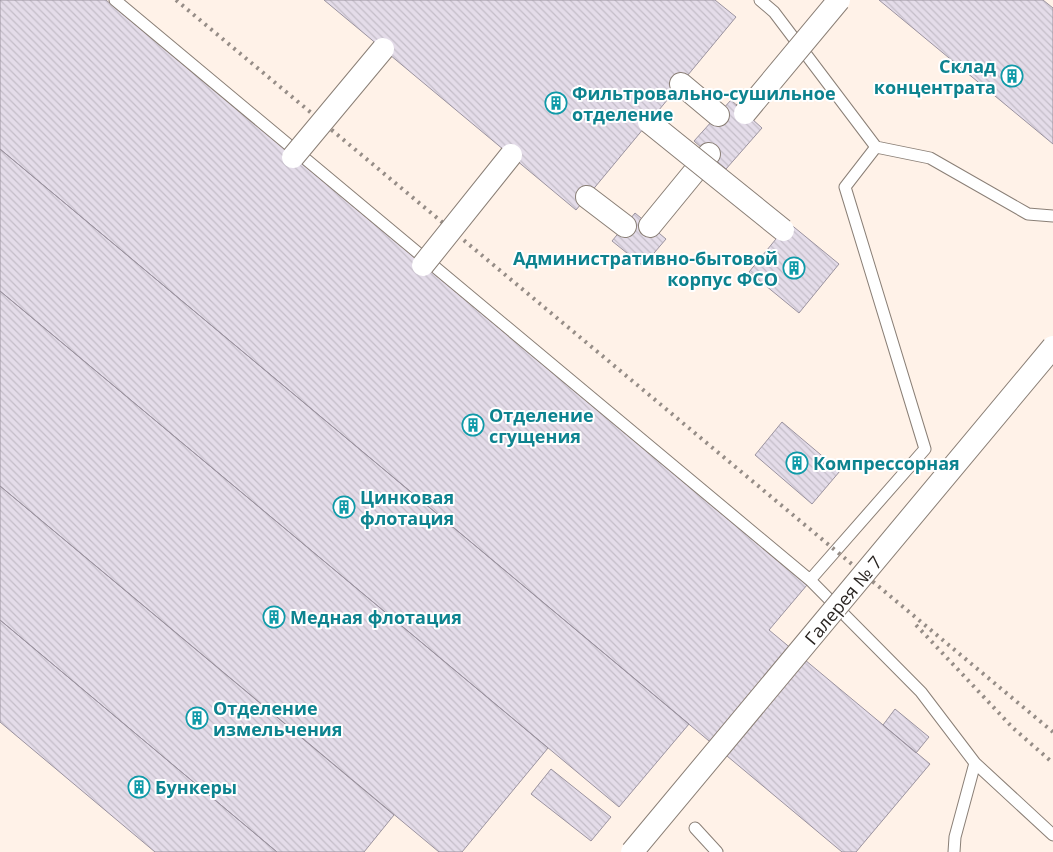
<svg xmlns="http://www.w3.org/2000/svg" width="1053" height="852" font-family="'Open Sans',sans-serif">
  <style>
    .building { fill: url(#building-back-hatch); stroke: #9b939f }
    .lines { fill: none; stroke-linecap: round; stroke-linejoin: round }
    .lane-casing { stroke: #8a7f76; stroke-width: 13 }
    .street-casing { stroke: #8a7f76; stroke-width: 24 }
    .lane { stroke: #fff; stroke-width: 11 }
    .street { stroke: #fff; stroke-width: 22 }
    .rail { stroke: #968d87; stroke-width: 4; stroke-dasharray: 2.5 5; stroke-linecap: butt }
    .street-bridge-casing { stroke: #8a7f76; stroke-width: 24; stroke-linecap: butt }
    .street-bridge { stroke: #fff; stroke-width: 22 }
    .labels { text-anchor: middle; dominant-baseline: central; stroke-width: 4; stroke-linejoin: round; paint-order: stroke }
    .culture-label { font-size: 18px; font-weight: bold; fill: #0d838f; stroke: #fff; text-anchor: start }
    .street-label { font-size: 18px; fill: #2a2522; stroke: #fff }
  </style>
  <defs>
    <pattern id="building-back-hatch" width="6" height="6" patternUnits="userSpaceOnUse" patternTransform="scale(1.25)"><rect width="6" height="6" fill="#e4dce9"/><path d="M-1 5l2 2M0 0l6 6M5-1l2 2" fill="none" stroke="#c4bdc8"/></pattern>
  </defs>
  <rect width="100%" height="100%" fill="#fff2e8"/>
  <path class="building" d="M0,0H106L807,585L769,630L930,764L856,852H842L0,149Z
    M324,0H715L736,17L576,210Z
    M879,0H1043L1053,8V144Z
    M731,100L762,128L726,169L694,141Z
    M0,149L689,724L619,807L0,291Z
    M635,213L666,239L643,266L612,241Z
    M789,223L839,264L799,313L749,272Z
    M0,291L548,748L462,852H439L0,486Z
    M782,422L840,471L812,504L755,455Z
    M0,486L394,815L364,852H277L0,620Z
    M0,620L277,852H155L0,722Z
    M895,709L929,737L916,753L883,725Z
    M551,769L611,817L591,841L531,794Z"/>
  <g class="lines">
    <g class="lane-casing">
      <path id="lane" d="M115,0L810,580
        M760,0L774,12L876,147
        M1053,216L1028,214L930,158L876,147L845,187L925,449L810,580L921,692L975,763L1053,835
        M695,828L717,852
        M954,852L955,837L975,763"/>
    </g>
    <g class="street-casing">
      <path id="street" d="M681,84L718,115
        M587,197L625,226
        M650,226L709,154"/>
    </g>
    <use href="#lane" class="lane"/>
    <use href="#street" class="street"/>
    <path class="rail" d="M176,0L1053,732
      M916,625L1013,728L1053,763"/>
    <g class="street-bridge-casing">
      <path id="street-bridge" d="M745,113L839,0
        M649,122L783,230
        M293,157L383,49
        M423,265L511,155
        M632,852L1053,347"/>
    </g>
    <use href="#street-bridge" class="street-bridge"/>
  </g>
  <defs>
    <g id="building-ring" transform="scale(1.125)"><circle r="9.5" fill="#fff" stroke="#0f9aa8" stroke-width="1.5"/><path d="M-4-6H4V6H1V3H-1V6H-4ZM-2.5-4.3h1.7v1.8h-1.7ZM.8-4.3h1.7v1.8H.8ZM-2.5-1h1.7V.8h-1.7ZM.8-1h1.7V.8H.8Z" fill="#0f9aa8"/></g>
  </defs>
  <g fill-rule="evenodd">
    <use href="#building-ring" x="1012" y="76"/>
    <use href="#building-ring" x="556" y="103"/>
    <use href="#building-ring" x="794" y="268"/>
    <use href="#building-ring" x="473" y="425"/>
    <use href="#building-ring" x="797" y="463"/>
    <use href="#building-ring" x="344" y="507"/>
    <use href="#building-ring" x="274" y="617"/>
    <use href="#building-ring" x="197" y="718"/>
    <use href="#building-ring" x="139" y="787"/>
  </g>
  <g class="labels">
    <g class="culture-label">
      <text x="996" y="66" text-anchor="end">Склад<tspan x="996" dy="21">концентрата</tspan></text>
      <text x="572" y="93">Фильтровально-сушильное<tspan x="572" dy="21">отделение</tspan></text>
      <text x="778" y="258" text-anchor="end">Административно-бытовой<tspan x="778" dy="21">корпус ФСО</tspan></text>
      <text x="489" y="415">Отделение<tspan x="489" dy="21">сгущения</tspan></text>
      <text x="813" y="463">Компрессорная</text>
      <text x="360" y="497">Цинковая<tspan x="360" dy="21">флотация</tspan></text>
      <text x="290" y="617">Медная флотация</text>
      <text x="213" y="708">Отделение<tspan x="213" dy="21">измельчения</tspan></text>
      <text x="155" y="787">Бункеры</text>
    </g>
    <g class="street-label">
      <text transform="translate(843 600) rotate(-50)">Галерея № 7</text>
    </g>
  </g>
</svg>
